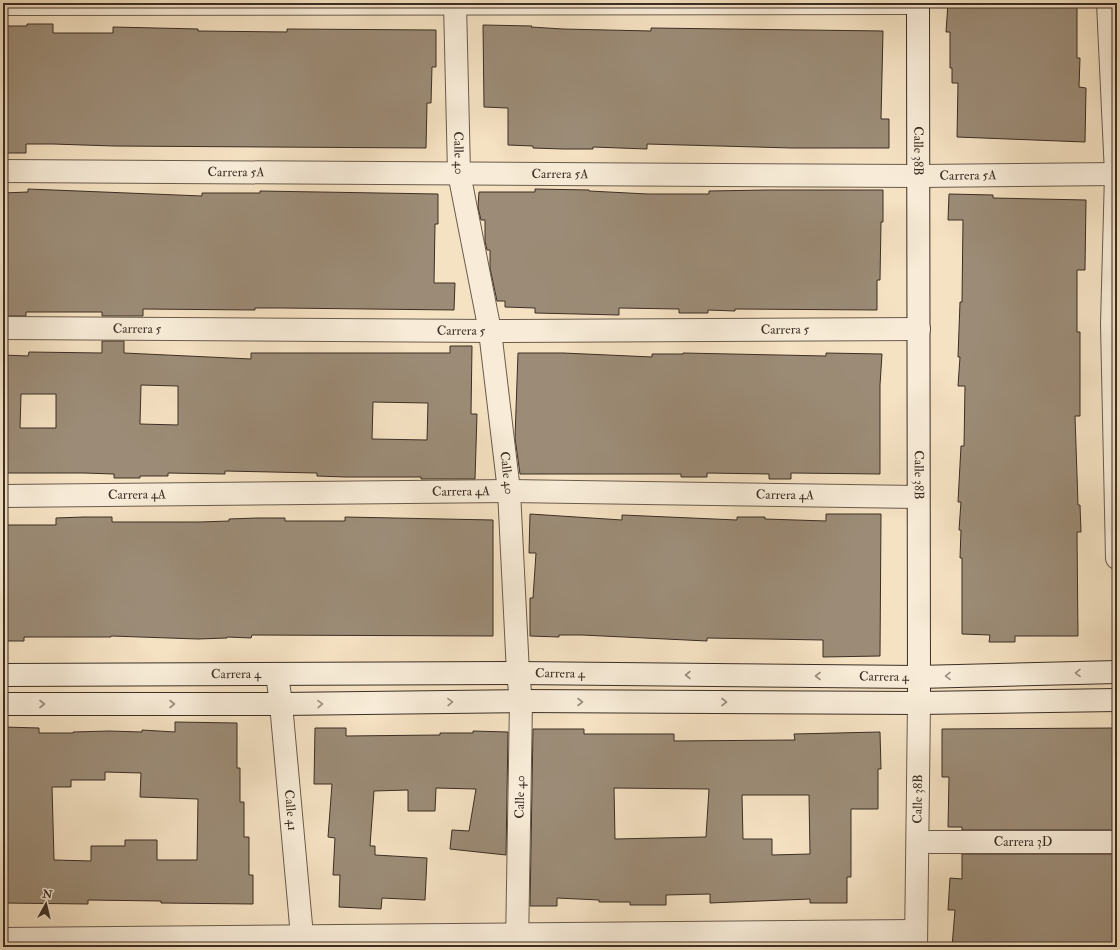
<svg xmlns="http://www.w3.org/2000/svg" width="1120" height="950" font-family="'IM FELL Double Pica',serif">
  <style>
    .building { fill: #9c8c77; stroke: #3c2e24; fill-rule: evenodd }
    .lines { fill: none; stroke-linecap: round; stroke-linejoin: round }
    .street-casing { stroke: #6a5b4c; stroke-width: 24 }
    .secondary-casing { stroke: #3c2e24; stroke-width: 24 }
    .street { stroke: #f8ecd8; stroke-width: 22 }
    .secondary { stroke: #f8ecd8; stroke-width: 22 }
    .oneway { stroke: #9a8d7e }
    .labels { text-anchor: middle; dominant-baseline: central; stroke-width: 3.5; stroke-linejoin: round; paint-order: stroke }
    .street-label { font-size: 13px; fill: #3c2e24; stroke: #f8ecd8 }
  </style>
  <rect width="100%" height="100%" fill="#f5e2c3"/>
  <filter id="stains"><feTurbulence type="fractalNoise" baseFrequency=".005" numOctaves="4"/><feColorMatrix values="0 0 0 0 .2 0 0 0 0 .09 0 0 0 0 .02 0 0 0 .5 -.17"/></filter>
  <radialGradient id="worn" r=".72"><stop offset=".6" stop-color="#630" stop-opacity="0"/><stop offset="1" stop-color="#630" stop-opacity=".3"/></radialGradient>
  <path class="building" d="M948,3H1077V58H1080L1079,87L1086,88L1085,142L957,137L958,83H952V68H950V32H946Z
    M27,24H53V33H113V27L198,29V31L287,32V29L436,30V67H432L431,103H427L426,148L114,146L53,144H26V153H7V148H3V26H27Z
    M483,25L532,26L531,27L563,29L651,31V28L883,31L881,119H889V148H792L647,144V149L593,147V149H563L533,148V146L508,145V108L484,107Z
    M28,189L202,196V193H260V191L438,194V224H435L434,283H455L454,310L282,308H255V310L143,309V316H102V312H26V316H3V193L28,192Z
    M535,189L589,190V191L648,194H709V191L767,190H883V222H881L880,280H877V310L735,309V311L708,310V313H679V309L619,308V315L535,313V308L505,307V301H497L490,268V250H487L485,241V220H481L478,207L479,192H535Z
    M949,194L993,195V198L1086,200L1085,270H1077V332H1080V416H1075L1078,505H1080L1081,532H1077L1078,636H1015V642H989L990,635L962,634V558H960L961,530H959L961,502H958L961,446H964L965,386H958L960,357H958L960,302H962L963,220H948Z
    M102,341H124V353L251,359V353H450V346H472L471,414H477L475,479H421V477H346L317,476V473L225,471V474L168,473V476H140V478H114V474L84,473H3V355L28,356L29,352L102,353ZM141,385L178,386V425L140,424ZM21,394H56V428H20ZM373,402L428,403L427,440L372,439Z
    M518,353H563L652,357V354H683V353L826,356V353L882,354L880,385V474L791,473V479H769V474L707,473V477H681V474H520L515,438Z
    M530,514L622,520V515L737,520V517H765V519L826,521V514H881L880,656L823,657V640L707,638V641L582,635H559V637L530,636V598H533L536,553H529Z
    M84,517H112V522H200L229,521V519L257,518H285V521H345V517L493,520V636L252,635L251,638L227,637V638L198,639L111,636V637H24V641H3V525H56V518Z
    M175,722L237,723V768H240V802H244V837H249V875H253V904L161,903V901L88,900V904L3,903V727L39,728V733H73V732L109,731L142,732V730L175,732ZM105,772L141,773L140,797L198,799L197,860H157V840H125V846H91V861L54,860L52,787H71V780H105Z
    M315,728H346V736L440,735V733H473V731L508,732L506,855L450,849L452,830L469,831L476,789L436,788L435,811H408V790L374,791L370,846H375V855L427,858L425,900L382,898L381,909L339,907L340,875H333L335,838L328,837L332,784H314Z
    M1117,728V830H962V827H948L949,777H942V729Z
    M533,729H584V734H674V741L795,740L794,734L880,732L881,769H878V809H851V877H847V903H810V899L710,903V894L666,895V905H630V902H599V900L557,898V906H530ZM614,788L709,789L706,837L615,839ZM742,795H809L810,854L772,855V839H743Z
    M962,854H1117V946L996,944V947H952L955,910H948L950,878L962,879Z"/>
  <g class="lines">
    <g class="street-casing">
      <g id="street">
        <path id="s1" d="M455,3L459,173L490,331L509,491L518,673L521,701L517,947"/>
        <path d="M1108,3L1116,174L1112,324L1117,558"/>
        <path d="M3,4L918,3"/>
        <path id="s2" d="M3,171L919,176L1117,174"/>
        <path id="s3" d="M3,328L490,331L919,329"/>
        <path id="s4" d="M3,496L509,491L918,497"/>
        <path id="s5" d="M277,674L281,704L303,947"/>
        <path id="s6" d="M930,842H1117"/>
        <path d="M3,939L916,931"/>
        <path id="s7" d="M916,947L919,703"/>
      </g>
    </g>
    <g class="secondary-casing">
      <g id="secondary">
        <path id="s8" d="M918,3L919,692"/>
        <path id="s9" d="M3,675L518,673L918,677L1117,672"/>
        <path d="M3,704H281L521,701L919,703L1117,700"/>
      </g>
    </g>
    <use href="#street" class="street"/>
    <use href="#secondary" class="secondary"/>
  </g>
  <defs><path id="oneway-chevron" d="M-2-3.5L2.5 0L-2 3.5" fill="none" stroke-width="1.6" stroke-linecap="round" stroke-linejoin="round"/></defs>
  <g class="oneway">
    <use href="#oneway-chevron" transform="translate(1078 673) rotate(179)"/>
    <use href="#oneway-chevron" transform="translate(688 675) rotate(-180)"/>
    <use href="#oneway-chevron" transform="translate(818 676) rotate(-180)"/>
    <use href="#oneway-chevron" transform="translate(948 676) rotate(179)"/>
    <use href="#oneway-chevron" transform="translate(450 702) rotate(-1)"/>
    <use href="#oneway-chevron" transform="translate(580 702)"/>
    <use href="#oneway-chevron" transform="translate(724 702)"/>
    <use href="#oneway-chevron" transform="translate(42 704)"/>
    <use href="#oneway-chevron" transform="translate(172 704)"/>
    <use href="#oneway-chevron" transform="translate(320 704) rotate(-1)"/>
  </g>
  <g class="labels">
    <g class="street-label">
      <text stroke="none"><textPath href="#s8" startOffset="148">Calle 38B</textPath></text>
      <text stroke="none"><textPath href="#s1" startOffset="150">Calle 40</textPath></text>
      <text stroke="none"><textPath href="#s2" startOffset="233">Carrera 5A</textPath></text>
      <text stroke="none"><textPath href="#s2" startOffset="557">Carrera 5A</textPath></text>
      <text stroke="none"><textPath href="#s2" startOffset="965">Carrera 5A</textPath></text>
      <text stroke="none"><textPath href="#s3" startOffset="134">Carrera 5</textPath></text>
      <text stroke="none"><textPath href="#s3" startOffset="782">Carrera 5</textPath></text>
      <text stroke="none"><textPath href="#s3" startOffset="458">Carrera 5</textPath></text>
      <text stroke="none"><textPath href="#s1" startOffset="474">Calle 40</textPath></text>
      <text stroke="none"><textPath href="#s8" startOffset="472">Calle 38B</textPath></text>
      <text stroke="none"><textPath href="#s4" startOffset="458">Carrera 4A</textPath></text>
      <text stroke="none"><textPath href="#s4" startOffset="134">Carrera 4A</textPath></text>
      <text stroke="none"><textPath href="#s4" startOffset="782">Carrera 4A</textPath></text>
      <text stroke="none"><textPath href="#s9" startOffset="557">Carrera 4</textPath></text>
      <text stroke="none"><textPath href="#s9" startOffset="233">Carrera 4</textPath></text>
      <text stroke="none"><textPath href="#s9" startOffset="881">Carrera 4</textPath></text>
      <text transform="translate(520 797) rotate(-89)">Calle 40</text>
      <text stroke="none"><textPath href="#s7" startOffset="148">Calle 38B</textPath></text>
      <text stroke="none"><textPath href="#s5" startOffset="137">Calle 41</textPath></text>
      <text stroke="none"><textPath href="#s6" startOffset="93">Carrera 3D</textPath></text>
    </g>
  </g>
  <rect width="1120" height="950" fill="none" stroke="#f5e2c3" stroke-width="16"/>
  <rect x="4" y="4" width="1112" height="942" fill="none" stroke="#3c2e24" stroke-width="2"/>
  <rect x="8" y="8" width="1104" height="934" fill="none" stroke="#3c2e24"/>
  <g transform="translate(46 904) rotate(8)" stroke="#f8ecd8" stroke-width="3" paint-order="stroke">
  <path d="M0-3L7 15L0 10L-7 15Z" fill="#3c2e24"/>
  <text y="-6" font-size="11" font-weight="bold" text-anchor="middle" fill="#3c2e24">N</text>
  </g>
  <rect width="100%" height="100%" filter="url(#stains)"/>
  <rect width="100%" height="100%" fill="url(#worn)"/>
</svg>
